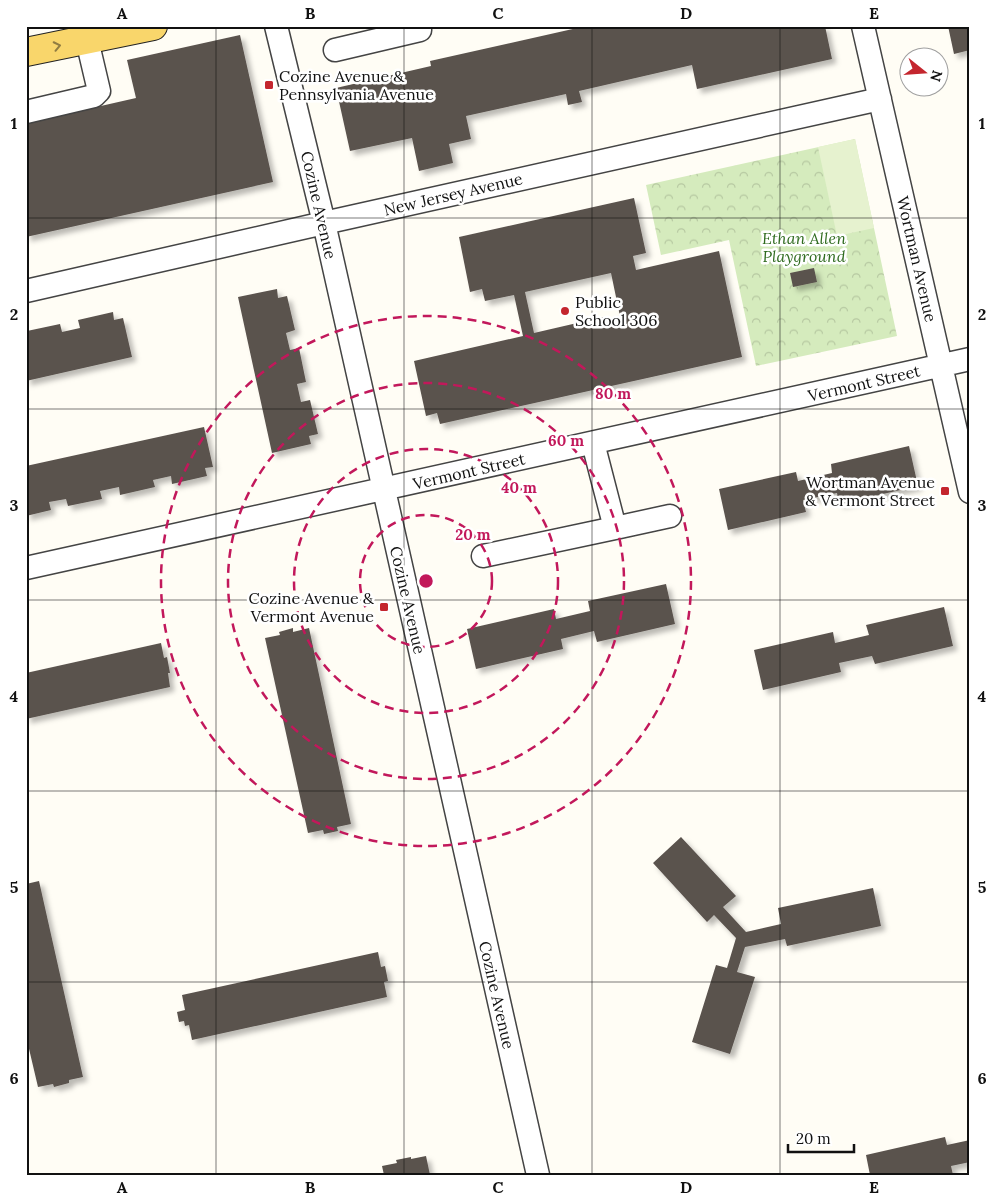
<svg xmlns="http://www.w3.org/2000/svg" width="996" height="1201" font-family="Lora,serif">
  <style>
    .park { fill: url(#park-crowns) }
    .pitch { fill: #e6f2cf }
    .building { fill: #5a524d; fill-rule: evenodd; filter: url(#shadow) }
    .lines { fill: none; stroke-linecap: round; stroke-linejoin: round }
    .minor-casing { stroke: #444; stroke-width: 25 }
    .major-casing { stroke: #222; stroke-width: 30 }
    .minor { stroke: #fff; stroke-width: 22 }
    .major { stroke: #f9d66b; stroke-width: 28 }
    .oneway { stroke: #917d42 }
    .grid { fill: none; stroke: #111; stroke-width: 1; stroke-opacity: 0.55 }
    .ring { fill: none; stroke: #c2185b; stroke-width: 2.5; stroke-dasharray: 9 6 }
    .poi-dot { fill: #c4262e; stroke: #fff; stroke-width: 2 }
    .labels { text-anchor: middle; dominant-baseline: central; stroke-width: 5; stroke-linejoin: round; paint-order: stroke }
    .poi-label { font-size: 16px; fill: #111; stroke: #fff; text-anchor: start }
    .street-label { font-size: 16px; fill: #111; stroke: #fff }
    .park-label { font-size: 16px; font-style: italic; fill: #2f6b1f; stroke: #fff }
    .centre { fill: #c2185b; stroke: #fff; stroke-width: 2.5 }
    .ring-label { font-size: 15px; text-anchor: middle; font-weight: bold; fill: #c2185b; stroke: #fff; stroke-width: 5; stroke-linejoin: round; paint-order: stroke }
    .neatline { fill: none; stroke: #111; stroke-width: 2 }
    .grid-label { font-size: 16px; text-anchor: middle; font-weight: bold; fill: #111 }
  </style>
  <defs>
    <pattern id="park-crowns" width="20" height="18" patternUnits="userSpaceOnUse" patternTransform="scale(1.25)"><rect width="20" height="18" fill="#d5ebbd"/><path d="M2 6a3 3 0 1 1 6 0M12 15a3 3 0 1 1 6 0" fill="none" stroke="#b6c8a1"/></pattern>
    <filter id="shadow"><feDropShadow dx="4.5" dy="4.5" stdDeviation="2.5" flood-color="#0004"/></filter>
  </defs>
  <rect width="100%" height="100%" fill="#fffdf5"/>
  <path class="park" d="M855,139L897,336L756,366L729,240L661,255L646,185Z"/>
  <path class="pitch" d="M855,139L874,228L837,236L818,147Z"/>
  <path class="building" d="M586,26H825L832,59L697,89L692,65L579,91L582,102L568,105L566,94L466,116L471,139L449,144L453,163L419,171L412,138L350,151L336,88L431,66L430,61Z
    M948,26H970V50L954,54Z
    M240,35L273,182L26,237V123L136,98L127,60Z
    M634,198L646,253L633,256L636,270L719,251L742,357L440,424L437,413L426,416L414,361L523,336L514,295L485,301L482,289L470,292L459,237ZM611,273L621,321L605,325L603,317L534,333L525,292Z
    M814,268L817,282L793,287L790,273Z
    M277,289L278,298L287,296L295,330L286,333L290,350L299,348L306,382L297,384L301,402L310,400L318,434L309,436L311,444L272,453L238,297Z
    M113,312L114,320L123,318L132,357L26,381V340L29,339L27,331L60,324L62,332L80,328L78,320Z
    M204,427L213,467L205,468L207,476L172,484L171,476L153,480L155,487L120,495L119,487L100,491L102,499L68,506L66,499L49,502L51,510L26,516V466Z
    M909,446L918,486L839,504L837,493L803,500L806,512L728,530L719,489L796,472L798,481L832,473L831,464Z
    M666,584L675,624L597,642L594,631L561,639L563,649L476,669L467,629L554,609L556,619L590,611L588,601Z
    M944,607L953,646L875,664L872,656L839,663L841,672L763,690L754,650L833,632L835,643L869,635L866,625Z
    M293,628V632L309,628L351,824L337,827L338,831L324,834L323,830L308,833L265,638L280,635L279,632Z
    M161,643L164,658L167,657L170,673H168L170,687L26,719V673Z
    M681,837L736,896L723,907L746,932L781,924L778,908L873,888L881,926L787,946L785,939L745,947L737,972L755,977L730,1054L692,1042L716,965L727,968L736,938L714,915L707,922L653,863Z
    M39,881L83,1077L69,1080V1083L54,1087L53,1084L38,1087L26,1036V884Z
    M378,952L381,967L385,966L388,981L384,982L387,997L192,1040L189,1025L185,1026L184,1021L179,1022L177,1012L185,1010L182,995Z
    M945,1137L947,1145L970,1140V1162L951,1166L953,1175H870L866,1155Z
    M426,1156L430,1175H384L382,1166L397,1163L396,1160L411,1157V1159Z"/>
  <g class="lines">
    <g class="minor-casing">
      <path id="minor" d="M276,26L324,223L538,1175
        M863,26L970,492
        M335,50L420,30L419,26
        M26,112L94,96L99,91L87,40
        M26,291L324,223L880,99
        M615,528L670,516
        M483,556L615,528L593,443
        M26,568L970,359"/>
    </g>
    <g class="major-casing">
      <path id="major" d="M26,52L153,26"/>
    </g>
    <use href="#minor" class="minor"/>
    <use href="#major" class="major"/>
  </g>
  <defs><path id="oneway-chevron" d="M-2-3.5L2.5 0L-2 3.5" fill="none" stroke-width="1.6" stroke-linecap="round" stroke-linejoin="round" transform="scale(1.25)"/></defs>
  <use class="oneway" href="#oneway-chevron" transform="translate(57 46) rotate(-12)"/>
  <path class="grid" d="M216,26V1175M404,26V1175M592,26V1175M780,26V1175M26,218H970M26,409H970M26,600H970M26,791H970M26,982H970"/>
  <g class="ring">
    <circle cx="426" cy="581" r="66"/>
    <circle cx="426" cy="581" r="132"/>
    <circle cx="426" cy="581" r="198"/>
    <circle cx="426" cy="581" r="265"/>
  </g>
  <g class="poi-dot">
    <rect x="264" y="80" width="10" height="10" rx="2.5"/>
    <circle cx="565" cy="311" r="5"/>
    <rect x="940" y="486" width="10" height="10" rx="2.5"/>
    <rect x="379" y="602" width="10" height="10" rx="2.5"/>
  </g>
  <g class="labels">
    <g class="poi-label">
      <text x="279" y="76">Cozine Avenue &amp;<tspan x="279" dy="18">Pennsylvania Avenue</tspan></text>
      <text x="575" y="302">Public<tspan x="575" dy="18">School 306</tspan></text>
      <text x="935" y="482" text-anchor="end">Wortman Avenue<tspan x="935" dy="18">&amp; Vermont Street</tspan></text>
      <text x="374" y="598" text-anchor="end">Cozine Avenue &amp;<tspan x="374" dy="18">Vermont Avenue</tspan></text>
    </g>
    <g class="street-label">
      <text transform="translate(453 194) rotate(-13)">New Jersey Avenue</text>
      <text transform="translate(319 205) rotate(77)">Cozine Avenue</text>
      <text transform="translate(917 259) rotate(77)">Wortman Avenue</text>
      <text transform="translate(864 383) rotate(-13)">Vermont Street</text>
      <text transform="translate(469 471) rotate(-13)">Vermont Street</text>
      <text transform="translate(408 600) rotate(77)">Cozine Avenue</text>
      <text transform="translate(497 995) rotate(77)">Cozine Avenue</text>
    </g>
    <g class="park-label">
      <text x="804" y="238">Ethan Allen<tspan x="804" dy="18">Playground</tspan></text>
    </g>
  </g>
  <circle cx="426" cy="581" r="8" class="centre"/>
  <g class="ring-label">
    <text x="613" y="399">80 m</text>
    <text x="566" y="446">60 m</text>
    <text x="519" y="493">40 m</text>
    <text x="473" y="540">20 m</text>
  </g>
  <rect width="996" height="1201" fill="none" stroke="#ffffff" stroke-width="55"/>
  <g transform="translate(924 72) rotate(107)"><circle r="24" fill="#ffffff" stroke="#a0a0a0"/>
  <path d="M0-4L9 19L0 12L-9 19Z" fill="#c4262e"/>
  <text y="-8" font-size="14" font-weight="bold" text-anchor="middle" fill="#111111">N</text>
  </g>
  <path d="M788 1144v8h66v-8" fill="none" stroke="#111111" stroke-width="2.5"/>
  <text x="796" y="1144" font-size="15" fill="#111111" stroke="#ffffff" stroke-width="4" paint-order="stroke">20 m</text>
  <rect x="28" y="28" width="940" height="1146" class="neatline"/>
  <g class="grid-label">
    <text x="122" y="19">A</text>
    <text x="310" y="19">B</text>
    <text x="498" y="19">C</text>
    <text x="686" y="19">D</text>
    <text x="874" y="19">E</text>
    <text x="14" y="129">1</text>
    <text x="982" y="129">1</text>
    <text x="14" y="320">2</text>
    <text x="982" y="320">2</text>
    <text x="14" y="511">3</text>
    <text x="982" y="511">3</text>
    <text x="14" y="702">4</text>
    <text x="982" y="702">4</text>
    <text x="14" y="893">5</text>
    <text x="982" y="893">5</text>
    <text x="14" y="1084">6</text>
    <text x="982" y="1084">6</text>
    <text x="122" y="1193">A</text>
    <text x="310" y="1193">B</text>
    <text x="498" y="1193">C</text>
    <text x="686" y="1193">D</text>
    <text x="874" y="1193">E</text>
  </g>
</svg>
